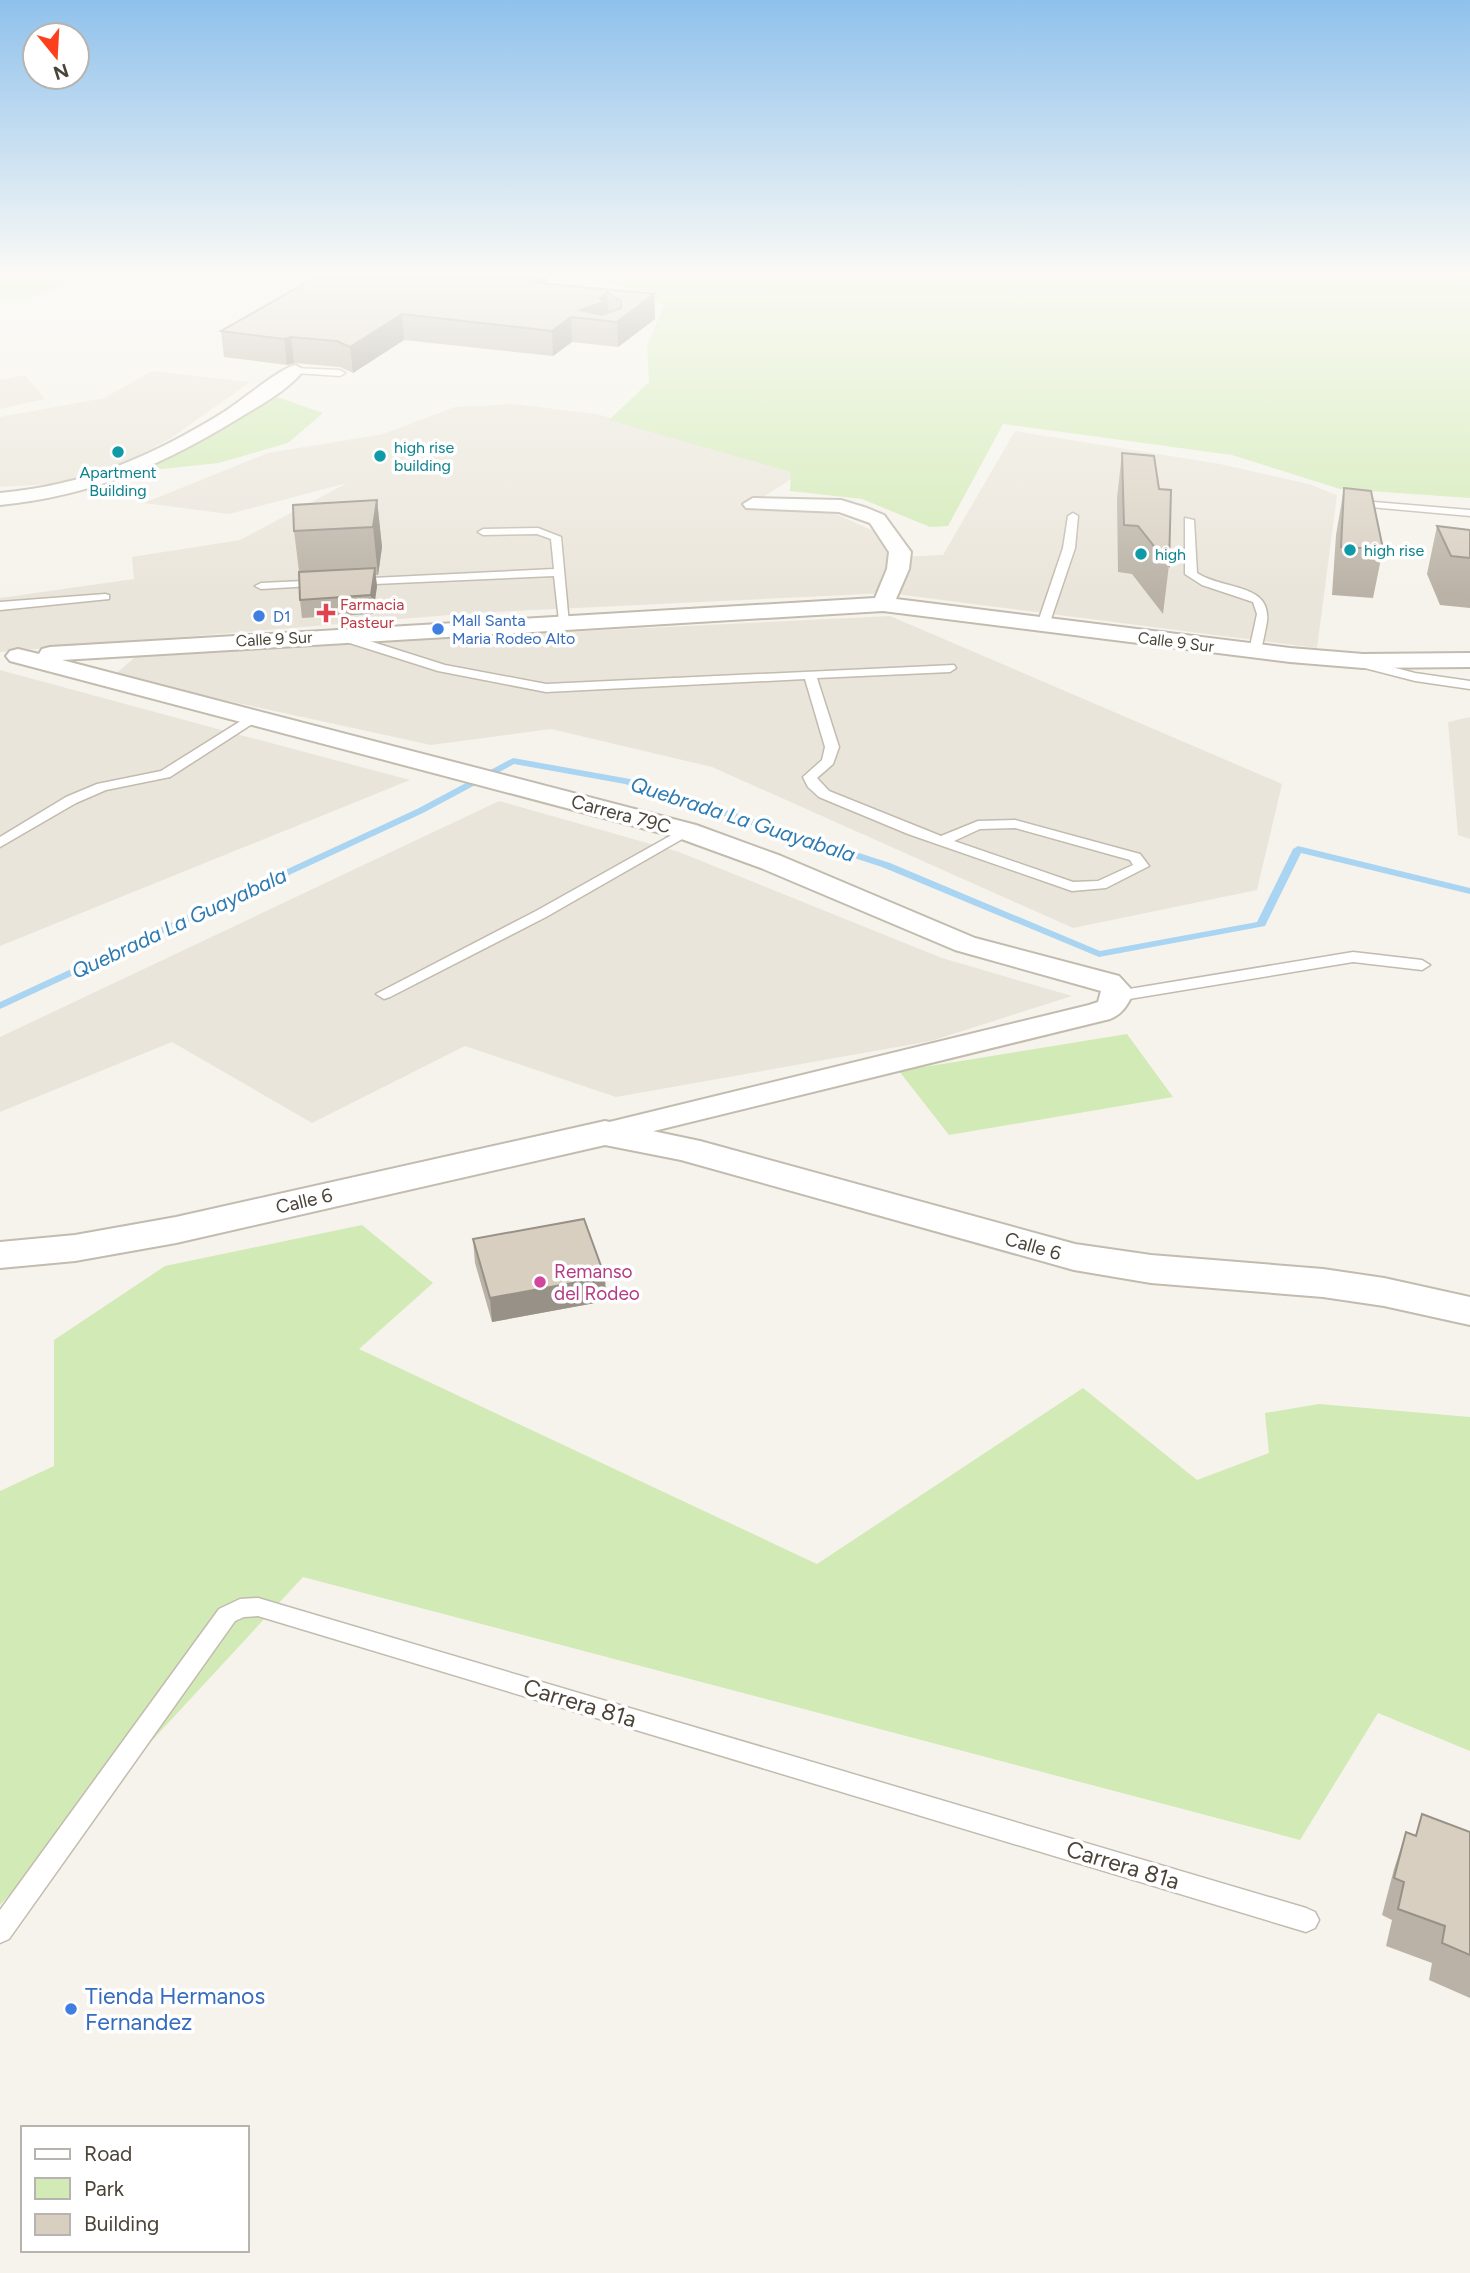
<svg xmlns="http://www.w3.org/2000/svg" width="1470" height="2273" font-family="Figtree,sans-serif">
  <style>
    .residential { fill: #eae5da }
    .green { fill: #d2eab5 }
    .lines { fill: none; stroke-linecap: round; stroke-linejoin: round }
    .stream { fill: #a9d4f2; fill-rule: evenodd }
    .service-casing { stroke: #c2bbae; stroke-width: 3 }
    .minor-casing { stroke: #c2bbae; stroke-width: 4 }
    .tertiary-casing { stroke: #c2bbae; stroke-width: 4 }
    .service { fill: #fff; fill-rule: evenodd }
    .minor { fill: #fff; fill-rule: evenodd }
    .tertiary { fill: #fff; fill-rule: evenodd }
    .wall { fill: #bab2a6 }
    .shaded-wall { fill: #979187 }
    .building { fill: #d8cfc1; stroke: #979187; stroke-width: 2; fill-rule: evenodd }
    .culture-dot { fill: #0f9aa8; stroke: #fff; stroke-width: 2.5 }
    .health-dot { fill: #e0444e; stroke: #fff; stroke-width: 2.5 }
    .shop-dot { fill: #3f7fe0; stroke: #fff; stroke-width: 2.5 }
    .hotel-dot { fill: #d1479c; stroke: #fff; stroke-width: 2.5 }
    .labels { text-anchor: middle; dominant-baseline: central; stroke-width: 7; stroke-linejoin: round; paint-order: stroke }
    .far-culture-label { font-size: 16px; fill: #0d838f; stroke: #fff; text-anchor: start }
    .far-health-label { font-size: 16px; fill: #be3a42; stroke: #fff; text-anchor: start }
    .far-shop-label { font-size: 16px; fill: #366cbe; stroke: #fff; text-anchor: start }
    .far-street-label { font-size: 16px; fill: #4b4439; stroke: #fff }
    .street-label { font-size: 19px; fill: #4b4439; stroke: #fff }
    .hotel-label { font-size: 19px; fill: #b23c85; stroke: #fff; text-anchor: start }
    .water-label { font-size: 21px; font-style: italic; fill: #2e7ab2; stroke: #fff }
    .near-street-label { font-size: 23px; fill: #4b4439; stroke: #fff }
    .near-shop-label { font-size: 23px; fill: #366cbe; stroke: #fff; text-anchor: start }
  </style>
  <rect width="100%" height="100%" fill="#f6f3ec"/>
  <path class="residential" d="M152,371L250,382L171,438L116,468L69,483L0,487V417L104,398Z
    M25,375L45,399L0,409V380Z
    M513,404L596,414L805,470L743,510L829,511L894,540L899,557L943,555L1015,431L1220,464L1309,484L1337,495L1317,648L888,593L474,613L0,652V598L134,579L132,557L240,540L347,483L229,514L144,503L268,453L383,434L455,407Z
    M890,616L1282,784L1257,890L1073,928L712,767L551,729L431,745L113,676L140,653Z
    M0,670L214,728L410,780L0,946Z
    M1470,717V839L1458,835L1448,722Z
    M499,801L679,852L942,958L1072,996L931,1041L616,1097L465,1046L312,1123L172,1042L0,1112V1037Z"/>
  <path class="green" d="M0,277H83L27,300H0Z
    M585,277H1470V498L1340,489L1232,455L1003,424L948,526L930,527L862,499L790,491L791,472L609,420L649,382L647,346L664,305L619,285Z
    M277,397L323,413L288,443L219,463L142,471Z
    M1127,1034L1173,1097L949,1135L899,1071Z
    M362,1225L433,1283L359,1349L817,1564L1083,1388L1197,1480L1269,1453L1265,1413L1319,1404L1470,1417V1751L1378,1713L1300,1840L303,1577L0,1905V1491L54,1466V1340L165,1266Z"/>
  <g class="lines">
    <path class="stream" d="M513,758L630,779L890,863L1100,951L1257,922L1293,849L1298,846L1470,888V894L1301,853L1265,926L1099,957L882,867L625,784L514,764L423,813L0,1009V1002L417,809Z"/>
    <g class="service-casing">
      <path id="service" d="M292,368L340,370L345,373L340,376L295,373L290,370Z
        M1374,502L1470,510V516L1370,507L1369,505Z
        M1073,513L1078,516L1075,548L1050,622L1040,625L1038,622L1063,548L1068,516Z
        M1185,518L1194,520L1197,573C1224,591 1276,582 1266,627C1264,636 1263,645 1259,654L1249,651L1257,614L1253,602L1202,585L1185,574Z
        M538,528L561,537L569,624L559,621L554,576L352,585L346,582L352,579L554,569L551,539L537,534L483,535L478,532L483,529Z
        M324,580L328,581V585L261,589L255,586L261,583Z
        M105,594L109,595V599L0,610V602Z
        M341,632L445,665L546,684L954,665L956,668L950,672L817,678L839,747L833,764L817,778L829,791L941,836L978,821L1015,820L1140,854L1149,866L1106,888L1072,891L908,834L819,797L808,787L803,777L822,760L825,747L805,679L546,692L438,671L337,639V633ZM1015,828L1130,860L1133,865L1098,881L1073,882L954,841L980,829Z
        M1357,658L1415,673L1470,681V689L1415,681L1353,665L1351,662Z
        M255,712L260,713V719L170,777L106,790L76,803L0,847V837L66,797L97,784L161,771Z
        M686,827L693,831L691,834L546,917L390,997L384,999L376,994L536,911Z
        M1353,952L1422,960L1430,965L1422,970L1353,962L1117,1001L1109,996L1117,991Z
        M258,1598L1306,1908L1315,1912L1319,1920L1315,1928L1306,1932L258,1616L244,1617L235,1621L9,1939L0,1943V1910L219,1609L240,1599Z"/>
    </g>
    <g class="minor-casing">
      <path id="minor" d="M295,365L304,370C289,389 264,403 244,415C165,464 93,496 0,505V493C86,485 151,457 224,412C241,401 279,369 295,365Z
        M753,498L841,500L867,508L884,515L911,552L909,569L896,599L1290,648L1363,654L1470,653V667L1363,668L1290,662L883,611L62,660L696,825L781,856L975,938L1119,976L1130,988L1132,996C1126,1007 1122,1014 1110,1019L605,1143L593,1140L588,1133L593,1126L1089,1005L1098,1002L1101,991L955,950L761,868L676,837L10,661L6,656L10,651L18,649L39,654L42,649L50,647L875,598L887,569L889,552L870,523L839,512L746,508L743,504Z"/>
    </g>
    <g class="tertiary-casing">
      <path id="tertiary" d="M605,1121L700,1141L1075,1244L1151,1255L1323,1269L1384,1278L1470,1297V1325L1384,1306L1323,1297L1151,1283L1074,1270L681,1160L605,1145L176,1243L75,1261L0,1268V1242L75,1235L176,1217Z"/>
    </g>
    <use href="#service" class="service"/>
    <use href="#minor" class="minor"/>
    <use href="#tertiary" class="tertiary"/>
  </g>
  <path class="wall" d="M547,283L654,294L655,319L618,347L572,342L553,356L404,340L353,373L340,367L294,363L287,365L224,357L221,331Z
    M1122,453L1159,489L1169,565L1163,614L1132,574L1118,572L1117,498Z
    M1344,488L1383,549L1373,598L1332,595L1336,535Z
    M377,500L382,547L378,575H375L377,586L373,614L302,618L300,600L299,571L294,531Z
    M1437,526L1470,530V608L1440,605L1427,574Z
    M473,1239L605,1277L606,1301L492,1322L475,1263Z
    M1422,1814L1470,1832V1998L1429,1980L1432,1963L1386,1946L1392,1920L1382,1915L1394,1869L1406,1832L1415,1836Z"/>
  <path class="shaded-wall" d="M536,277H547L548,294L530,282Z
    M607,292L608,317L580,310L600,298Z
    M654,294L655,319L618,347L617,322Z
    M402,314L404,340L353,373L350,347Z
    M571,317L572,342L553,356L552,331Z
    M291,337L294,363L287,365L284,339Z
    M377,500L382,547L378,575L373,527Z
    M375,568L377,586L373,614L371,595Z
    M605,1277L606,1301L492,1322L490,1298Z"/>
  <path class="building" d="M316,277H536L530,282L654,294L617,322L571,317L552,331L402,314L350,347L337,341L291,337L284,339L221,331ZM607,292L621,301V308L602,315L580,310L604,302L600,298Z
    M1122,453L1154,456L1159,489L1171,490L1169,565L1138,526L1124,525Z
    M1344,488L1371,491L1383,549L1341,547Z
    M377,500L373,527L294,531L293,505Z
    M1437,526L1470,530V558L1451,556Z
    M375,568L371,595L300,600L299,572Z
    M584,1219L605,1277L490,1298L473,1239Z
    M1422,1814L1470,1832V1955L1442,1943L1445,1926L1398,1909L1404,1882L1394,1878L1406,1832L1416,1836Z"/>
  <linearGradient id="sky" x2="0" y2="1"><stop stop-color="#8fc1ec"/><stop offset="0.46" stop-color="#fbfaf6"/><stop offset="1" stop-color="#fbfaf6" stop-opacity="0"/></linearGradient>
  <rect width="1470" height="596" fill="url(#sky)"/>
  <g class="culture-dot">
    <circle cx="118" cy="452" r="7"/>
    <circle cx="380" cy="456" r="7"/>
    <circle cx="1350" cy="550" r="7"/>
    <circle cx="1141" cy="554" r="7"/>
  </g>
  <path class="health-dot" d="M322.5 602.5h7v7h7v7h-7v7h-7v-7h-7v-7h7z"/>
  <g class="shop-dot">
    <circle cx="259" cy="616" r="7"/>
    <circle cx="438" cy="629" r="7"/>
    <circle cx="71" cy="2009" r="7"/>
  </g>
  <circle class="hotel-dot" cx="540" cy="1282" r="7"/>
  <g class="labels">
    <g class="far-culture-label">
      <text x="394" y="447">high rise<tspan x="394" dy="18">building</tspan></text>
      <text x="118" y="472" text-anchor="middle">Apartment<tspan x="118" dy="18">Building</tspan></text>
      <text x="1364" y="550">high rise</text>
      <text x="1155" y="554">high</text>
    </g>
    <g class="far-health-label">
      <text x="340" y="604">Farmacia<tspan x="340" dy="18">Pasteur</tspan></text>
    </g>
    <g class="far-shop-label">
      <text x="273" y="616">D1</text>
      <text x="452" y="620">Mall Santa<tspan x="452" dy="18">Maria Rodeo Alto</tspan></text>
    </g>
    <g class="far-street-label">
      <text transform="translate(274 639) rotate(-3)">Calle 9 Sur</text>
      <text transform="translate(1176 642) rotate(7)">Calle 9 Sur</text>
    </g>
    <g class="street-label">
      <text transform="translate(621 814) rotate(15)">Carrera 79C</text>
      <text transform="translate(304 1201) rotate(-13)">Calle 6</text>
      <text transform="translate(1033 1246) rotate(16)">Calle 6</text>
    </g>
    <g class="hotel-label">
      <text x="554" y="1271">Remanso<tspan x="554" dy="22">del Rodeo</tspan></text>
    </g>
    <g class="water-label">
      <text transform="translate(743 819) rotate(18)">Quebrada La Guayabala</text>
      <text transform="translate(179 923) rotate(-25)">Quebrada La Guayabala</text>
    </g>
    <g class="near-street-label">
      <text transform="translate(580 1703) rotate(17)">Carrera 81a</text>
      <text transform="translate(1123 1865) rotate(17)">Carrera 81a</text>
    </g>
    <g class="near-shop-label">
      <text x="85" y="1996">Tienda Hermanos<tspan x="85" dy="26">Fernandez</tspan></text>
    </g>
  </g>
  <rect x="21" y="2126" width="228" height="126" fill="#ffffff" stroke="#b7b4b0" stroke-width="2"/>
  <rect x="35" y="2149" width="35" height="10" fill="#ffffff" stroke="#b7b4b0" stroke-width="2"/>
  <text x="84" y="2161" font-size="21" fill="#4b4439">Road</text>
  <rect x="35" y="2178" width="35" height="21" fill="#d2eab5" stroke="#b7b4b0" stroke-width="2"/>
  <text x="84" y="2196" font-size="21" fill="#4b4439">Park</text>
  <rect x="35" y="2214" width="35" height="21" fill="#d8cfc1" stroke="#b7b4b0" stroke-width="2"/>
  <text x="84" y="2231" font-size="21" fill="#4b4439">Building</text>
  <g transform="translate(56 56) rotate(162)"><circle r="33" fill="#ffffff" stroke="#b7b4b0" stroke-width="2"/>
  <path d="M0-5L12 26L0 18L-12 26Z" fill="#fc3f1d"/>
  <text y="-10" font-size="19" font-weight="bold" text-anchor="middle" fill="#4b4439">N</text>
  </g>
</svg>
